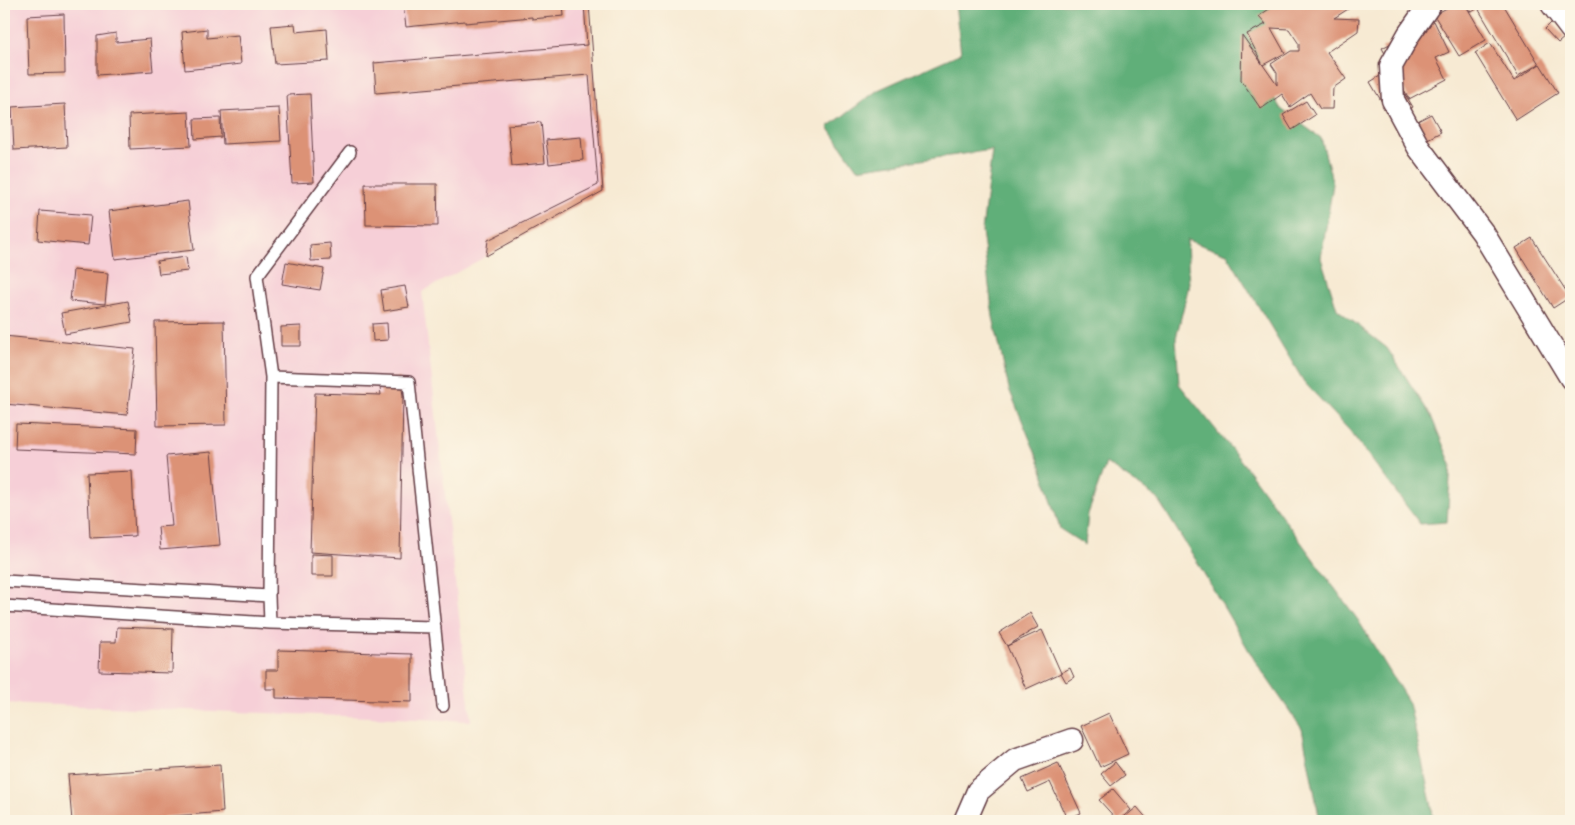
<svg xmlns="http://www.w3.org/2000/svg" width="1575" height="825" font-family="Mali,sans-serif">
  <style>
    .built { fill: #f6cfd7 }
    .forest { fill: #61af79; stroke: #566752 }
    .building { fill: #dc9276 }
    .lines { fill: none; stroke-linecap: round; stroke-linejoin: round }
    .service-casing { stroke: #643d44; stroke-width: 14 }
    .minor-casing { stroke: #643d44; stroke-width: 25 }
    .service { stroke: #fff; stroke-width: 11 }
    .minor { stroke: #fff; stroke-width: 22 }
  </style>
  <rect width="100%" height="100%" fill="#fcf5e5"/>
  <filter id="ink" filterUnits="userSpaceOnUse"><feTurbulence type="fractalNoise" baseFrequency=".02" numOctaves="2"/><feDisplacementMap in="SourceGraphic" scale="10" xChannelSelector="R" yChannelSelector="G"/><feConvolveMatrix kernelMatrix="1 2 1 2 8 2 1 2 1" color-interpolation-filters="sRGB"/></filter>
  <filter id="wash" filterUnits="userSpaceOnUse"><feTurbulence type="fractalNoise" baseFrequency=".0096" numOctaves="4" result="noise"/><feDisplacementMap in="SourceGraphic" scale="20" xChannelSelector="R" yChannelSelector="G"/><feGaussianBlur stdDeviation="1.12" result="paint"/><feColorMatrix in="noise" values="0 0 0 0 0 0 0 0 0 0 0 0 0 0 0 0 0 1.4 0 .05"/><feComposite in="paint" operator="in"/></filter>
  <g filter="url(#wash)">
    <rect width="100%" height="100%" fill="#f7ead3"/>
    <path class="built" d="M4,4H589L603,191L422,292L471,721L4,703Z"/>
    <path class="forest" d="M955,4H1273L1262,78L1281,109L1321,138L1333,184L1321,258L1337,309L1387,348L1431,416L1451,464L1447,522L1420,524L1350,431L1304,382L1227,254L1187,240L1189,285L1176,338L1179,384L1246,467L1358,620L1409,703L1432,807L1433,821H1320L1302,729L1255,661L1199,565L1157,498L1106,463L1088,514L1085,545L1060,529L1041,466L1009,389L993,317L982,231L992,150L857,169L828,127L878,90L961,53Z"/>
    <g id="blocks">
      <path class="building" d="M403,4H563L564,16L532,19V17L465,23V21L406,27Z
        M584,4H589L603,191L486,256L488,240L598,185L589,75L376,93L374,63L587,45Z
        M1270,4H1356L1334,18L1359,19L1358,31L1327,52L1346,79L1333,88L1332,109H1320L1310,93L1290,107L1282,94L1261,109L1241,80L1242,35L1277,85V73L1271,64L1291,51H1299V44L1289,29L1271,28L1285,53L1263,65L1247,34L1266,24L1259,16L1272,7Z
        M1454,4H1465L1486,40L1459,56L1434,15Z
        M1465,4H1484L1472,12Z
        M1490,4H1503L1539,64L1518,76L1479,10Z
        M64,14L65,73L29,74L27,16Z
        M1434,21L1449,52L1436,58L1447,79L1409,99L1382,48Z
        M1552,22L1565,37L1558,43L1545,29Z
        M295,24L296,32L327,29L329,61L275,64L271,26Z
        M207,29V38L238,35L241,64L185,70L182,32Z
        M116,33V42L150,39L153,71L97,75V36Z
        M1490,43L1514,81L1540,64L1558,93L1516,120L1475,53Z
        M1390,70L1413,107L1392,119L1370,82Z
        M310,94L314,182L292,183L287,95Z
        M1306,101L1315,115L1292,130L1283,115Z
        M65,104L67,147L14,150L12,107Z
        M279,108L281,141L223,144L221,111Z
        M189,112L191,146L130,149L129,115Z
        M1431,114L1441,132L1416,145L1406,127Z
        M220,118L221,137L195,139L194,119Z
        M541,122L545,163L512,166L508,125Z
        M581,137L583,160L549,164L546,140Z
        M365,184H437L438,226L366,225Z
        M188,201L194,250L115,259L109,211Z
        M40,211L91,215L88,245L38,240Z
        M1532,238L1570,297L1553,308L1516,248Z
        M330,243L331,260L311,261L310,245Z
        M186,257L188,271L159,274L157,261Z
        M286,262L324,269L320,290L282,284Z
        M73,270L108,273L105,304L70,301Z
        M405,286L409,307L384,311L381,290Z
        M128,301L132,322L65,334L61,313Z
        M224,321L226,425L157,426L155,322Z
        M387,323L388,340L373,341L372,324Z
        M301,326V346H281V327Z
        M4,336L135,349L127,415L4,404Z
        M400,378L403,395L400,558L310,552L315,393L381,395L379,380Z
        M16,424L137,429L136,454L15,449Z
        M211,452L220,545L160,550L158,527L172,526L166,456Z
        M132,471L135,536L90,538L87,473Z
        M311,554L333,555V576H311Z
        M1030,613L1038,627L1007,646L1042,630L1061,673L1026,689L1007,646L999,633Z
        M117,627L173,629L172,673L99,671L100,642H116Z
        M278,650L412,654V702L276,698V689H266V670H278Z
        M1070,668L1074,677L1066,682L1061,673Z
        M1109,713L1128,754L1100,767L1081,726Z
        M1115,762L1125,775L1111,786L1101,774Z
        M1058,763L1081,813L1067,819L1050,782L1028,792L1022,779Z
        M220,765L223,812L163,817V821H72L68,775Z
        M1113,789L1131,810L1118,821L1099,800Z
        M1137,807L1149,821H1120Z"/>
    </g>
  </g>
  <g filter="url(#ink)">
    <use href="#blocks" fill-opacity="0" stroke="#643d44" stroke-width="1"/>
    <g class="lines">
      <g class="service-casing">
        <path id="service" d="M271,377L409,382L443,706
          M4,581L269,596
          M4,606L270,623L435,627
          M270,623L269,596L271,377L257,276L350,152"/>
      </g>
      <g class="minor-casing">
        <path id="minor" d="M1430,4L1409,34L1391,66L1393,100L1419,148L1483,233L1571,378
          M1552,4L1571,29
          M965,821L978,791L1015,760L1072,740"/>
      </g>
      <use href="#service" class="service"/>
      <use href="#minor" class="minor"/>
    </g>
  </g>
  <rect width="1575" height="825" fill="none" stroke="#fcf5e5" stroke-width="20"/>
</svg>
